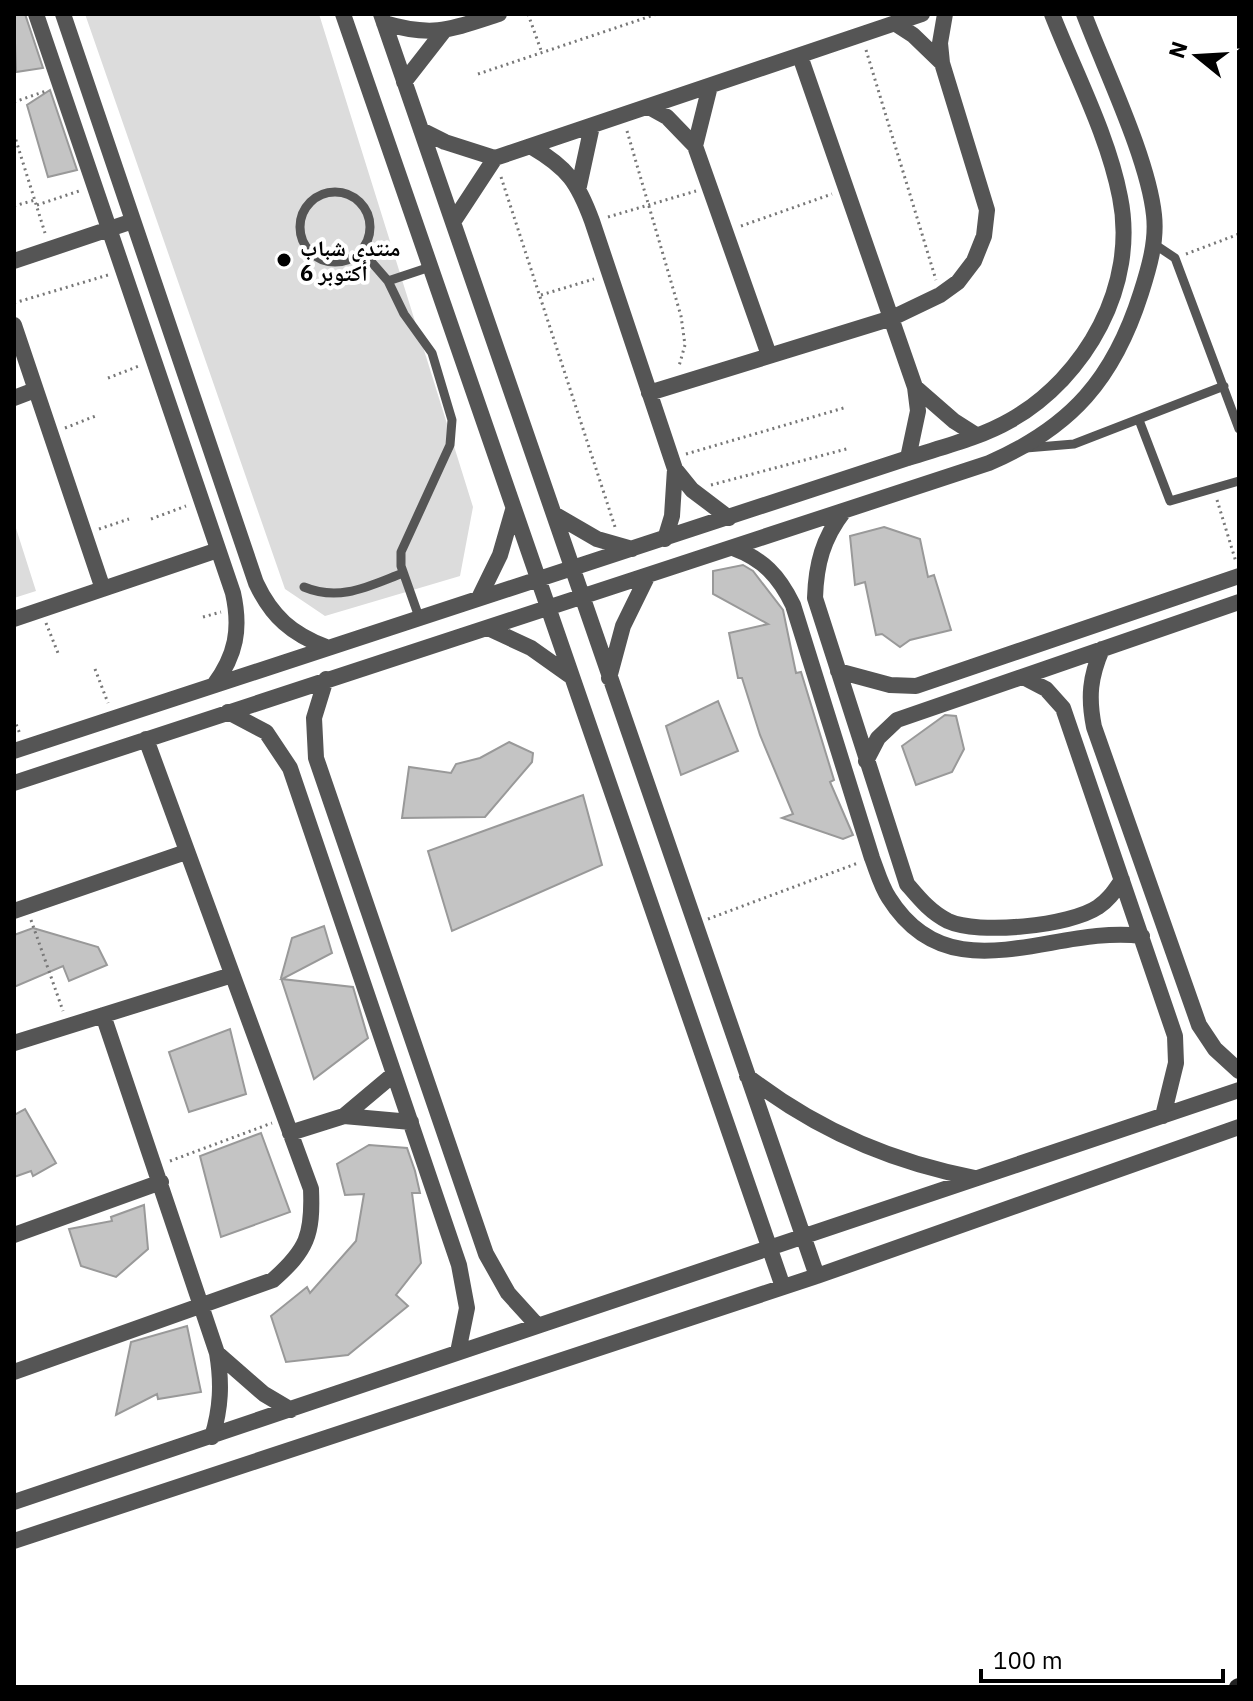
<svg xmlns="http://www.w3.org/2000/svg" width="1253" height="1701" font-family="'IBM Plex Sans','Noto Naskh Arabic',sans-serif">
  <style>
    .green { fill: #dcdcdc }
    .building { fill: #c4c4c4; stroke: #999; stroke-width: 2 }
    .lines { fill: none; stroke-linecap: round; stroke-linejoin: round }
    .path { stroke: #777; stroke-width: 3; stroke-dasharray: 2 4; stroke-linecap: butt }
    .service { stroke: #555; stroke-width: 9 }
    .minor { stroke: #555; stroke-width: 16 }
    .secondary { stroke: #222; stroke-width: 16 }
    .poi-dot { fill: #000; stroke: #fff; stroke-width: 3 }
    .labels { text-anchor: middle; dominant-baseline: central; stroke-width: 8; stroke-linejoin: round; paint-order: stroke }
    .poi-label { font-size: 22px; font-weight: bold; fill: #000; stroke: #fff; text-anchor: start }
  </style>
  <rect width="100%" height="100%" fill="#fff"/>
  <path class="green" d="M85,14H319L473,507L460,576L325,616L285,589Z
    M14,522L36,591L14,598Z"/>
  <path class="building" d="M14,14H25L43,68L16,72Z
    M50,90L77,170L48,177L27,105Z
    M884,527L920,539L928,577L934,575L951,630L910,640L900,647L882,634L876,635L865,582L855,585L850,536Z
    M743,565L753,571L783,610L796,673L801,672L834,780L830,782L853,835L843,839L782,818L793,814L760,735L742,678H738L729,633L768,624L713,594V571Z
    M718,701L738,751L681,775L666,726Z
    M945,715L956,716L964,749L952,772L916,785L902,746Z
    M509,742L533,753L532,762L485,817L402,818L409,767L451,773L456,764L480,758Z
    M583,795L602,865L452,931L428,851Z
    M324,926L332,953L282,979L353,987L368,1038L314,1079L281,978L292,938Z
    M33,928L98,947L107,965L69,981L63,966L14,987V935Z
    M230,1029L246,1094L189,1112L169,1052Z
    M25,1109L56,1163L33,1176L31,1171L14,1177V1115Z
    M261,1133L290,1212L221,1237L200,1156Z
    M369,1145L407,1148L415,1171L420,1193H412L421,1263L396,1295L408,1306L348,1355L286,1362L271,1316L307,1287L310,1293L356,1241L364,1194L345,1195L337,1164Z
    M144,1205L148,1249L116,1277L81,1266L69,1229L112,1221L111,1217Z
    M187,1326L201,1392L158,1399L157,1394L116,1415L131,1342Z"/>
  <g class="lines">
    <path class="path" d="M528,14L542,53
      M866,50L936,280
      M478,74L657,14
      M14,102L46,91
      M627,131L681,316L685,345L679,366
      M14,134L45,233
      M501,177L615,527
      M37,205L79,191
      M14,206L35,200
      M608,217L696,191
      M741,226L832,194
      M1186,254L1239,234
      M541,295L594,279
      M14,303L108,275
      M108,378L139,366
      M65,428L98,415
      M686,454L847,407
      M711,485L850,448
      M1217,500L1236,562
      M151,519L186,506
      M99,529L129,519
      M203,617L221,612
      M46,623L58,653
      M95,669L108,703
      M14,719L20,734
      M708,919L858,863
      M31,920L63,1011
      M170,1161L272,1123"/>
    <path class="service" d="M300 227a35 35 0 1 1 70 0a35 35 0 1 1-70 0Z
      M1154,244L1175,258L1239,429
      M361,250L388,281L404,314L432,353L452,420L450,445L401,552V566L419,617
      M388,281L430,267
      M1139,420L1170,501L1239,481
      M1026,448L1074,444L1224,386
      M304,587C340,602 369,586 403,573"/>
    <path class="minor" d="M36,14L233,593C241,629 236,655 214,685
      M63,14L256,583C272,617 292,634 326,647
      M343,14L783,1287
      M381,14L817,1276
      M384,23C434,38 452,29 499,14
      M896,24L913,35L942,63
      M800,56L915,387L918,411L908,458
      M404,82L443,32
      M649,107L667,117L695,146L769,355
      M421,130L445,142L495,158L922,14
      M695,146L710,86
      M532,147C568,168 578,183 592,221L675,469L672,516L665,539
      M579,186L592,126
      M453,222L495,158
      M14,261L133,221
      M14,325L103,589
      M915,387L954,421L976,435
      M649,393L892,318L940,295L958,282L974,261L984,236L987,210L942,63L940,43L945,14
      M14,398L35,390
      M675,469L692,490L729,518
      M844,511C823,538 816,564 815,598L907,884C919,898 930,912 948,921C978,935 1070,926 1098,907C1109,900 1115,890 1122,880
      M554,514L597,539L632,549
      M733,548C763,559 779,576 793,605L872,858C877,871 881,886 889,898C951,997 1054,924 1142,936
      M479,598L500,555L513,510
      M14,619L218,550
      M488,628L531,648L569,675
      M1102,649C1090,677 1088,697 1094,727L1199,1025L1215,1049L1239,1071
      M838,671L890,685L916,686L1239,576
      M1023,677L1046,689L1063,708L1175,1036L1176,1063L1163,1116
      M609,678L623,626L647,577
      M326,679L314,718L316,758L486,1254L508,1293L537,1325
      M228,712L266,732L290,768L459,1265L467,1308L458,1352
      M14,751L908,458C942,447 980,438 1011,420C1086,377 1138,285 1120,197C1108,135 1075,73 1052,14
      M866,761L878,738L897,720L1239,602
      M14,783L989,463C1072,427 1114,378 1141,293C1149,268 1157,241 1154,215C1148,158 1105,70 1084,14
      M14,911L186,852
      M103,1015L217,1353C222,1383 221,1408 212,1437
      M14,1043L232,975
      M747,1076C815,1129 890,1162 975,1178
      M344,1116L394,1074
      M290,1133L344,1116L411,1122
      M14,1235L161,1182
      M217,1353L264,1394L291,1410
      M14,1372L273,1280C307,1250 313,1235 311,1189L146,739
      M14,1502L1239,1090
      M14,1541L817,1276L1239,1127"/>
    <path class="secondary" d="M1237,1687L1239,1686"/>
  </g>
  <circle class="poi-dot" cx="284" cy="260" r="8"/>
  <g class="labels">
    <g class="poi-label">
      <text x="300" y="247">منتدى شباب<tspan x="300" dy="25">6 أكتوبر</tspan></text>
    </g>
  </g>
  <rect width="1253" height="1701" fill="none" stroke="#000000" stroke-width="32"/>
  <g transform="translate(1197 56) rotate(288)" stroke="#ffffff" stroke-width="6" paint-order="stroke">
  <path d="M0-6L14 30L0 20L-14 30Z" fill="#000000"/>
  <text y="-12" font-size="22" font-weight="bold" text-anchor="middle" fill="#000000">N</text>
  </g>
  <path d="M981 1669v12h242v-12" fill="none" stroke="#000000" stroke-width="4"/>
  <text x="993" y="1669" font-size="24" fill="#000000" stroke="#ffffff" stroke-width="6" paint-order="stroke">100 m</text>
</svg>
